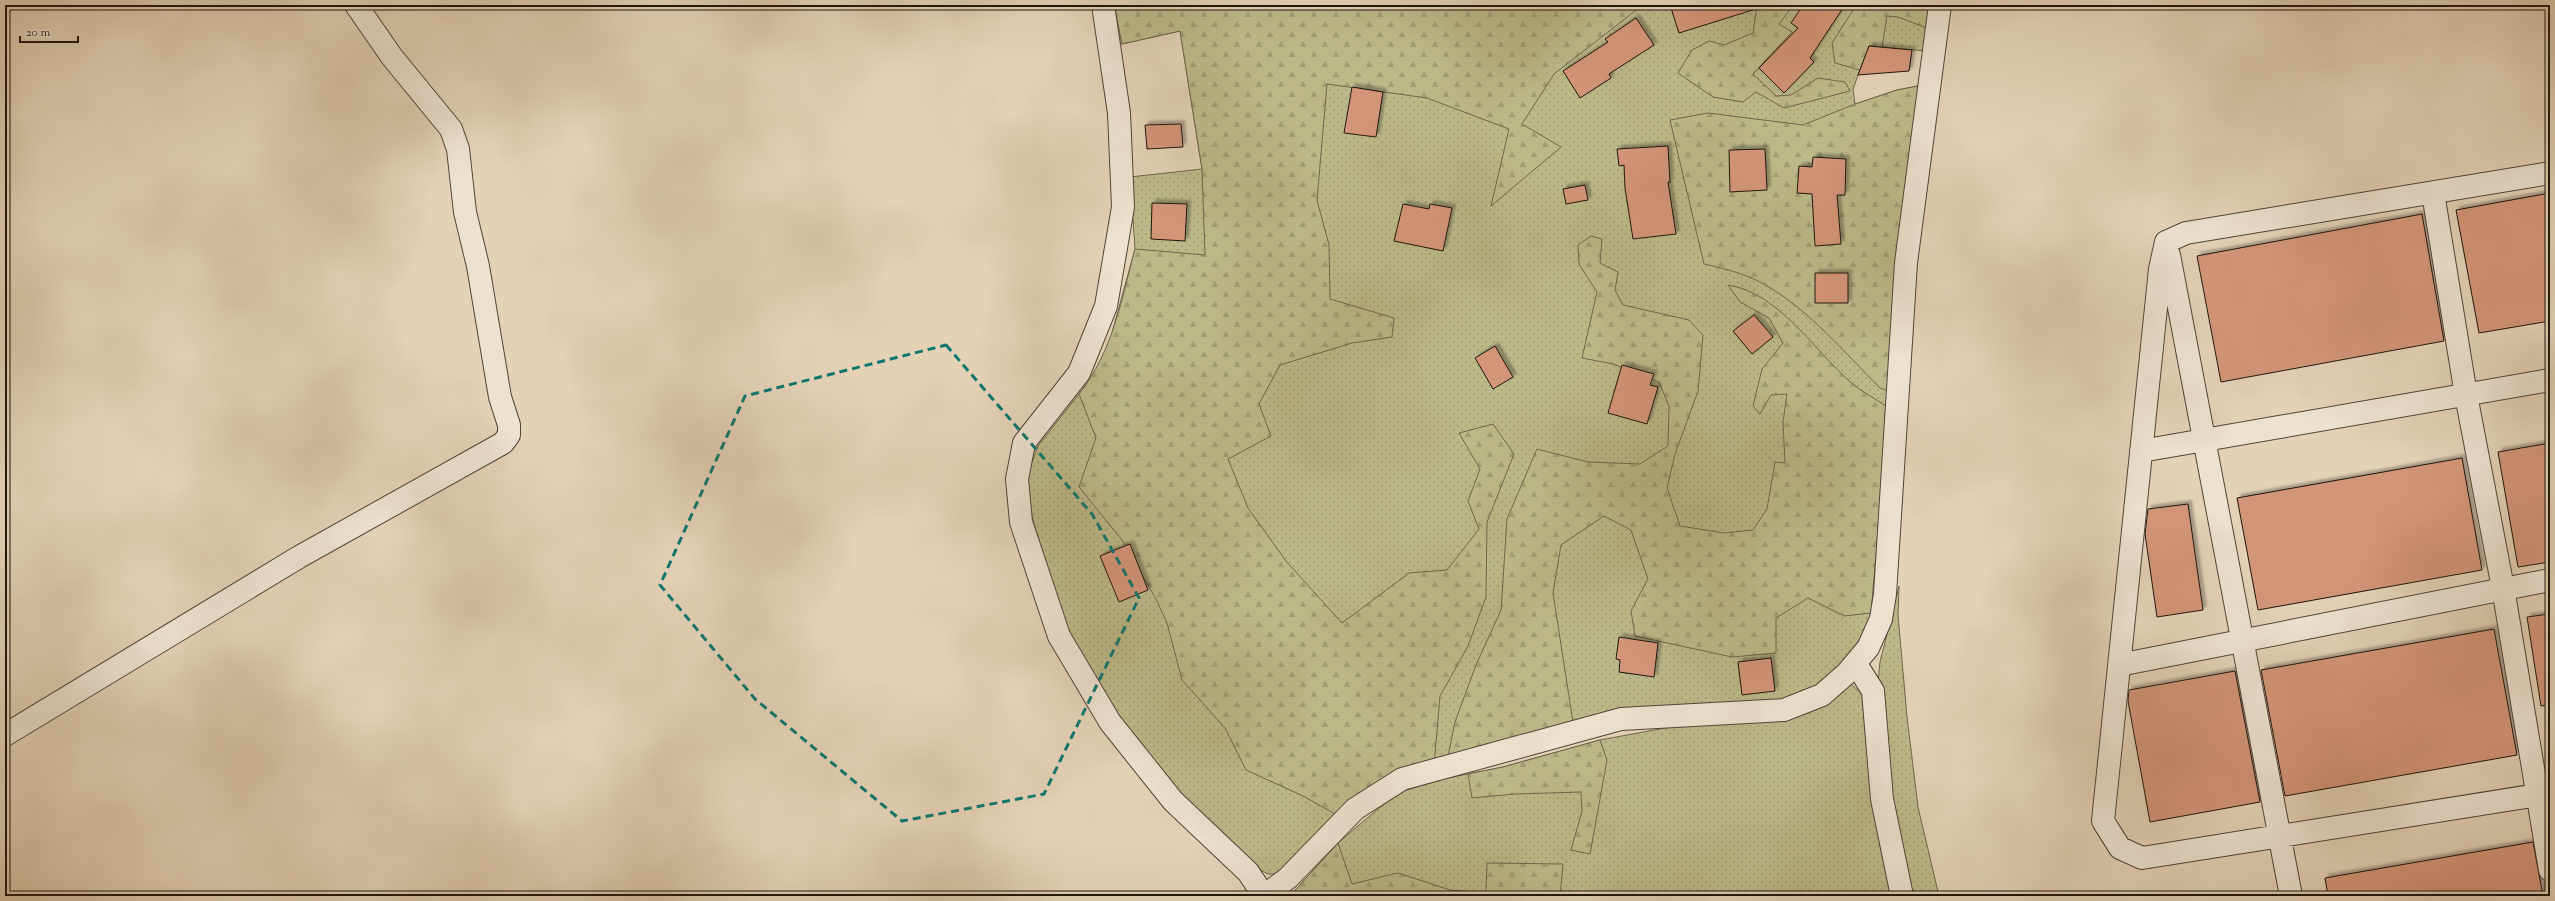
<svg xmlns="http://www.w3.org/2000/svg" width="2555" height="901" font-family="'Sorts Mill Goudy',serif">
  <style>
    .grass { fill: url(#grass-dots); stroke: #6e674c }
    .forest { fill: url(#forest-firs); stroke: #6e674c }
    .building { fill: #d39578; stroke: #1f150e; filter: url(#shadow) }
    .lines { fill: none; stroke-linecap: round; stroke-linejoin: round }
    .minor-casing { stroke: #504438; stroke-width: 24 }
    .minor { stroke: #ede2d0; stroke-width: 22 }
    .marked { fill: none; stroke: #0f766e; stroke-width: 3; stroke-dasharray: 8 5; stroke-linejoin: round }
  </style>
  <defs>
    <pattern id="grass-dots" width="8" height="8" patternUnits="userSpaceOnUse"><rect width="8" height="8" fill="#bcb989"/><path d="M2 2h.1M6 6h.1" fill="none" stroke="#a19e75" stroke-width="1.8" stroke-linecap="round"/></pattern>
    <pattern id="forest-firs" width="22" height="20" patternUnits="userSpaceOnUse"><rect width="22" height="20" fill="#bcb989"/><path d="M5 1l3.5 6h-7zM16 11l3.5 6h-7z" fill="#a19e75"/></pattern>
    <filter id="shadow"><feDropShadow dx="3.5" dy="-3.5" stdDeviation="1" flood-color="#0004"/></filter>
  </defs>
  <rect width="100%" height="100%" fill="#e4d2b7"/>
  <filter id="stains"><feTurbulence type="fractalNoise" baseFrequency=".005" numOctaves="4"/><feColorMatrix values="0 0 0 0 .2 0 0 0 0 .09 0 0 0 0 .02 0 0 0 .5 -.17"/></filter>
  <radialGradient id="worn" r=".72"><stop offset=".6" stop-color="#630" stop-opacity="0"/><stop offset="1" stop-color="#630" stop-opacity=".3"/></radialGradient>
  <path class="grass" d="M1114,5H1945L1927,51L1869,46L1853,89L1855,104L1897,90L1918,86L1874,592C1872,606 1870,621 1864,634C1852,664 1815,693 1784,700C1770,703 1755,703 1741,705L1397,776L1280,874H1268L1255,867L1142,754L1074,650L1034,524L1027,494L1029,470L1038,446L1094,375L1107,351L1135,249L1130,177L1202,169L1180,31L1122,44Z
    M1899,586L1898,615L1907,717L1918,807L1939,896H1909L1887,793L1878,682L1880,662Z
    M1851,684L1866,698L1895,896H1290L1338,843L1379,808L1404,791L1442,779L1503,767L1600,740L1676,726Z"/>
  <path class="forest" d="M1114,5H1648L1635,11L1554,74L1522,124L1561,147L1491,206L1509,129L1427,98L1327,84L1317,200L1329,245L1330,299L1394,318L1392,337L1352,343L1280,365L1259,404L1271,436L1228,459L1248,508L1286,561L1342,623L1409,573L1447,570L1479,529L1468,501L1480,469L1459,433L1493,424L1514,454L1487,522L1486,597L1468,646L1440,696L1434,765L1339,816L1303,796L1246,770L1225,728L1182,680L1167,623L1156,599L1122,540L1079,487L1096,438L1079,394C1113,351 1121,301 1135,249L1205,255L1202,169L1180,31L1122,44Z
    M1757,5H1793L1779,24L1792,32L1753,74L1776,96L1791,95L1818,78L1845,82L1850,91L1784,108L1756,92L1743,102L1713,97L1678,73L1692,50L1709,41L1724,45L1753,33Z
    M1852,5H1945L1932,30L1898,17L1887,16L1882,47L1869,46L1860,70L1835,63L1832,43L1855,7Z
    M1918,86L1925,90L1891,392L1880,388C1845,353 1810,311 1767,286C1748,274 1725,269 1704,264L1670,120L1708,113L1803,125L1855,104L1897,90Z
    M1591,236L1602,239L1600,263L1618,272L1615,290L1623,305L1689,320L1703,335L1698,391L1675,454L1667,488L1680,526L1724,533L1753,530L1767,509L1775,462L1785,463L1783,422L1787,394L1771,395L1760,414L1753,406L1762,369L1783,343L1769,318L1740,302L1728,285C1782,293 1818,358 1858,388C1866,394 1876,399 1884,405H1889L1871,613L1844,616L1808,598L1776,618V653L1732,657L1635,636L1631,611L1648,579L1631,530L1604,516L1561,545L1553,593L1574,729L1447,761L1455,722L1476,665L1501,610L1507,519L1537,449L1588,462L1640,464L1668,446L1669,406L1659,382L1613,364L1582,358L1597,292L1579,264L1578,245Z
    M1600,740L1607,760L1590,854L1571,850L1582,811L1581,792L1515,794L1472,798L1468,774L1503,767Z
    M1338,843L1352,884L1398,873L1450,890L1486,893L1487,863L1563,864L1560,896H1290Z"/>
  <path class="building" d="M1670,5H1756V9L1679,33Z
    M1803,5H1845L1810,58L1814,62L1784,93L1759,68L1798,28L1791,23Z
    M1636,18L1654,45L1609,74L1611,78L1580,98L1563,71L1608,42L1605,39Z
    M1869,46L1912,50L1909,71L1858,75Z
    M1352,87L1383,92L1376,137L1344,133Z
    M1181,124L1183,147L1147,149L1145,125Z
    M1668,146L1670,182H1668L1676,234L1633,239L1625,188L1624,165L1619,166L1617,149Z
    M1765,149L1767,190L1730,192L1729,150Z
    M1813,157L1846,159L1845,195H1837L1841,244L1815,246L1812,194L1797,193L1799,166L1812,167Z
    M1585,185L1588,200L1566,204L1563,189Z
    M2550,193V321L2479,333L2456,210Z
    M1152,203L1187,204L1185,241L1151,239Z
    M1403,204L1429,209L1430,204L1452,208L1443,251L1394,241Z
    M2422,214L2444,341L2221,382L2197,256Z
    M1815,273H1848V303H1815Z
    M1754,315L1773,337L1752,354L1733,331Z
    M1495,346L1513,377L1493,389L1475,358Z
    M1622,365L1654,374L1650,385L1658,387L1647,424L1608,413Z
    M2550,443V562L2518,567L2498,452Z
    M2462,458L2482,570L2258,610L2237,498Z
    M2188,504L2203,610L2157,617L2145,534L2148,509Z
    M1130,544L1148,590L1119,602L1100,556Z
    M2550,614V705L2541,706L2527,617Z
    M2494,629L2517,755L2285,796L2261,670Z
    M1619,637L1658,643L1654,677L1619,672L1620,660L1616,659Z
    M1771,658L1775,691L1742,695L1738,662Z
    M2235,671L2260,802L2150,822L2128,701L2129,690Z
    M2533,842L2543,896H2328L2325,878Z"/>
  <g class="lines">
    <g class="minor-casing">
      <path id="minor" d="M1103,5L1119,113L1123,207L1106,306L1079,373L1024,443L1017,479L1021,522L1059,636L1110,722L1173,801L1248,872L1264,896
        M2550,173L2186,233L2166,242L2160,269L2103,821L2120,848L2142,858L2550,793
        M2433,193L2466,395L2503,588L2550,870
        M2169,255L2291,896
        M2141,451L2550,380
        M1856,664L1873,691L1882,799L1902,896
        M2119,665L2550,580
        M5,735L299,557L503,443L509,435V425L500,397L478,266L465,212L458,149L451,129L392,57L356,5
        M1264,896L1288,878L1355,809L1402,779L1621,719L1784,710L1822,695L1846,674L1868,648L1881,619L1885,594L1906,263L1940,5"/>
    </g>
    <use href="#minor" class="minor"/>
  </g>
  <path class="marked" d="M946,345L1092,514L1139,598L1044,794L902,821L755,699L660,585L745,396Z"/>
  <rect width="2555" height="901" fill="none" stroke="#e4d2b7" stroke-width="20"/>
  <rect x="6" y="6" width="2543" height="889" fill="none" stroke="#1f150e" stroke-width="2"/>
  <rect x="10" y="10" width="2535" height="881" fill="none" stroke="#1f150e"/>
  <path d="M20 36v6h58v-6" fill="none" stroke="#1f150e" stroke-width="2"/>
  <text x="26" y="36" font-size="12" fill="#1f150e" stroke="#ede2d0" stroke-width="3" paint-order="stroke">20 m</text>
  <rect width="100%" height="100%" filter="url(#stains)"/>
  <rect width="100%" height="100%" fill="url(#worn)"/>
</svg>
